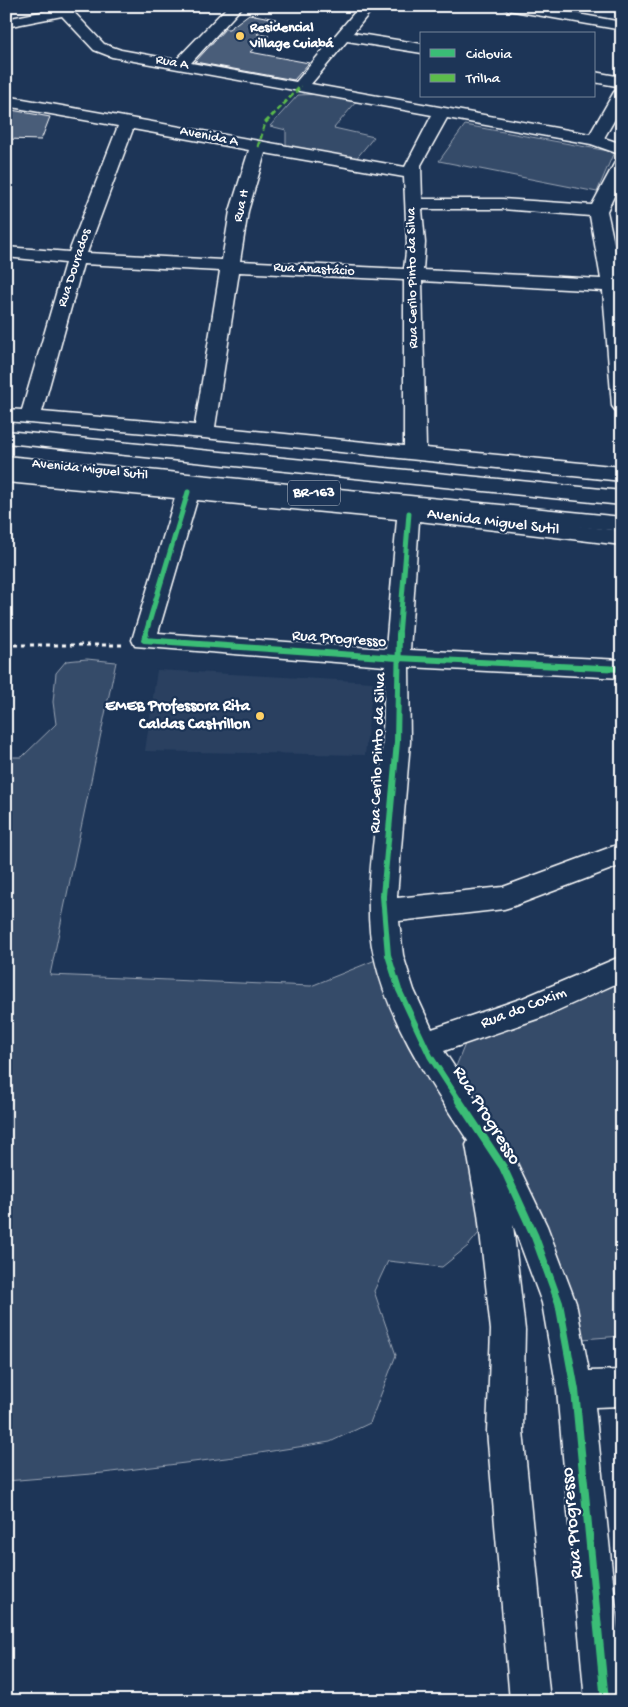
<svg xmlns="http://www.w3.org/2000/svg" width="628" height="1707" font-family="'Gochi Hand',sans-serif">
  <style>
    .built { fill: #2a4161 }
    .green { fill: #364b69; stroke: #9aa5b4 }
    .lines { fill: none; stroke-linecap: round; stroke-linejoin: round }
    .stream { stroke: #a0aab8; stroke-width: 4 }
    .building { fill: #4a5d79; stroke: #fff }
    .minor-casing { stroke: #fff; stroke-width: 3 }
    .major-casing { stroke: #fff; stroke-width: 3 }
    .path { stroke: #fff; stroke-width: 3; stroke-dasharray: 4 4; stroke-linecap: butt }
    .minor { fill: #1d3557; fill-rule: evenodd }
    .major { fill: #1d3557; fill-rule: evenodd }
    .quiet { stroke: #5cbc4b; stroke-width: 3; stroke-dasharray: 5.5 3; stroke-linecap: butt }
    .cycleway-far2-casing { stroke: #1d3557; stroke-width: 8 }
    .cycleway-far1-casing { stroke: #1d3557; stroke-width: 9 }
    .cycleway-casing { stroke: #1d3557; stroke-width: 11 }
    .cycleway-far2 { stroke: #3abd76; stroke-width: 5 }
    .cycleway-far1 { stroke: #3abd76; stroke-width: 6 }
    .cycleway { stroke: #3abd76; stroke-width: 8 }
    .poi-dot { fill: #ffd166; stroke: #1d3557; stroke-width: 2 }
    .labels { text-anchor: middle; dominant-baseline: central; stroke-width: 4.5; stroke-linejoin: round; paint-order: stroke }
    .far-poi-label { font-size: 14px; font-weight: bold; fill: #fff; stroke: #1d3557; text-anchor: start }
    .far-street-label { font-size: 14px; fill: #fff; stroke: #1d3557 }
    .shield { fill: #1d3557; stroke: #bbc2cd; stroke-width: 1 }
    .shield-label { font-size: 15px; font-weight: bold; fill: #fff }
    .street-label { font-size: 16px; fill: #fff; stroke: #1d3557 }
    .poi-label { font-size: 16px; font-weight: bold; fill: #fff; stroke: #1d3557; text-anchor: end }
    .near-street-label { font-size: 19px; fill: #fff; stroke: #1d3557 }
  </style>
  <rect width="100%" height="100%" fill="#1d3557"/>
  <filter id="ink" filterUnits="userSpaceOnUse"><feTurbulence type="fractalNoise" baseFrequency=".02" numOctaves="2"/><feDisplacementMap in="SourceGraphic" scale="10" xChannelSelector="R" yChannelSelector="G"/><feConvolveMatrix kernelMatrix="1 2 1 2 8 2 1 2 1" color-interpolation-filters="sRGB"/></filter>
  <g filter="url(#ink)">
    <path class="built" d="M157,670L373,682L365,755L145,751Z"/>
    <path class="green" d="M321,94L356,102L334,128L374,137L355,160L286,148V130L270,126L298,95Z
      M465,125L614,152L597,192L439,161Z
      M87,659L116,662L50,975L311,986L383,957L445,1094L467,1039L622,959V1336L582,1339L535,1203L489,1221L468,1246L442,1267L388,1261L374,1291L396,1355L370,1423L330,1442L234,1457L103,1473L6,1481V757H22L56,724L53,702L56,673L66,661Z"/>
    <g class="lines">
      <path class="stream" d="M619,189L622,185"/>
    </g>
    <path class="building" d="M249,14L276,19L257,34L269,36L250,52L309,63L294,80L195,62L225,29H229Z
      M6,109L50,117L41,140L6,139Z"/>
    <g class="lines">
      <g class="minor-casing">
        <path id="minor" d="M53,6H68L104,44L121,50L176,60L228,6H243L191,63L296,82L360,6H375L353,33L422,44V53L347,41L311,84L590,134L614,92L622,87V107L604,138L622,144V155L591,144L447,118L421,165L422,199H502L592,205L614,164L616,160L622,159V179L607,211L622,280V412L615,410L612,406L603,291L422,281L426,448L622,467V481L204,438L6,421V409L22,410L65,263L6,257V247L69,252L118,126L6,106V96L405,167L432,115L112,57L94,50L62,16L6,27V19L55,9ZM133,129L249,150L230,211L222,260L87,253ZM265,153L404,177L407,243L404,269L240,261L248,211ZM422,209H502L590,216L601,279L423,270L425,243ZM83,264L220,271L195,425L42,412ZM239,272L404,280V446L215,427Z
          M501,6H534L622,22V30L508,10Z
          M594,72L622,77V87L594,82Z
          M6,468L409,506L622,531V545L419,521L410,650L622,660V678L409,667L410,742L397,896V898L503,887L622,843V865L514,906L504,909L399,921L403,955L414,990L432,1029L523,998L622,956V981L543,1017L444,1051L514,1157L547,1226L576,1303L589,1371L622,1370V1406L595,1407L622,1667V1701H585L557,1390L542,1303L513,1225L525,1330L523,1431L550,1701H510L487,1431L491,1330L478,1214L466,1145L468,1141C431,1084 389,1024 374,956C362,905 374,846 379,794C383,751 384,709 385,666L135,646L132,640L175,498L6,482ZM197,500L397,519L386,649L158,633Z"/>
      </g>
      <g class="major-casing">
        <path id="major" d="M6,431L622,491V505L6,443Z
          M6,456L622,517V531L6,469Z"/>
      </g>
      <path class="path" d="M6,645H123"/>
      <use href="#minor" class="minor"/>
      <use href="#major" class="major"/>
      <path class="quiet" d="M258,147L265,123L301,86"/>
      <g class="cycleway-far2-casing">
        <path id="cycleway-far2" d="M145,636L188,492
          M399,636L409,513"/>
      </g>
      <g class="cycleway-far1-casing">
        <path id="cycleway-far1" d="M146,634L144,640L397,658L622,669
          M399,634L397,742L383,896L388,955L399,990L430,1056L460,1102"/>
      </g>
      <g class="cycleway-casing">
        <path id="cycleway" d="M459,1101L503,1167L535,1237L559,1303L575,1390L605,1701"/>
      </g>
      <use href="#cycleway-far2" class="cycleway-far2"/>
      <use href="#cycleway-far1" class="cycleway-far1"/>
      <use href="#cycleway" class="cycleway"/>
    </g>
  </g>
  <g class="poi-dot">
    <circle cx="240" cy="36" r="5"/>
    <circle cx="260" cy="716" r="5"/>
  </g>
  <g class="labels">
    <g class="far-poi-label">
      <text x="250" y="28">Residencial<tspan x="250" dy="16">Village Cuiabá</tspan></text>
    </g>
    <g class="far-street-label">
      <text transform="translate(172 63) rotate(10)">Rua A</text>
      <text transform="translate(209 137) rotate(11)">Avenida A</text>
      <text transform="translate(242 206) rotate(-77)">Rua H</text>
      <text transform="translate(75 268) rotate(-72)">Rua Dourados</text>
      <text transform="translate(314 270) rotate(3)">Rua Anastácio</text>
      <text transform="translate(413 278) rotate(-91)">Rua Cerilo Pinto da Silva</text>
      <text transform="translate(90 470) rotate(6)">Avenida Miguel Sutil</text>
    </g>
    <rect class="shield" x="288" y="480.5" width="52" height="25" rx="4"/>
    <g class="shield-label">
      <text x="314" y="493">BR-163</text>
    </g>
    <g class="street-label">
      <text transform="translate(493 523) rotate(7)">Avenida Miguel Sutil</text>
      <text transform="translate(339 640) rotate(4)">Rua Progresso</text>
      <text transform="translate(379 753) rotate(-88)">Rua Cerilo Pinto da Silva</text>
      <text transform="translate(524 1009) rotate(-21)">Rua do Coxim</text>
    </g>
    <g class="poi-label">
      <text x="250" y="707">EMEB Professora Rita<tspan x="250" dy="18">Caldas Castrillon</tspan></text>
    </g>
    <g class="near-street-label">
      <text transform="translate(486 1116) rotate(58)">Rua Progresso</text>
      <text transform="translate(573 1523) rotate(-95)">Rua Progresso</text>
    </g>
  </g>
  <rect width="628" height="1707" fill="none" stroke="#1d3557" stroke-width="25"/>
  <rect x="12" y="12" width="603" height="1682" fill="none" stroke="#fff" stroke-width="2" filter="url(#ink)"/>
  <rect x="420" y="32" width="175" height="65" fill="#1d3557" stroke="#77869a"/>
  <rect x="430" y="49" width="25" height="8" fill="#3abd76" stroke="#77869a"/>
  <text x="466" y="58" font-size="15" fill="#ffffff">Ciclovia</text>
  <rect x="430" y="74" width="25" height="8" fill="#5cbc4b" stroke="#77869a"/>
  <text x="466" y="82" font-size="15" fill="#ffffff">Trilha</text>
</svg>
